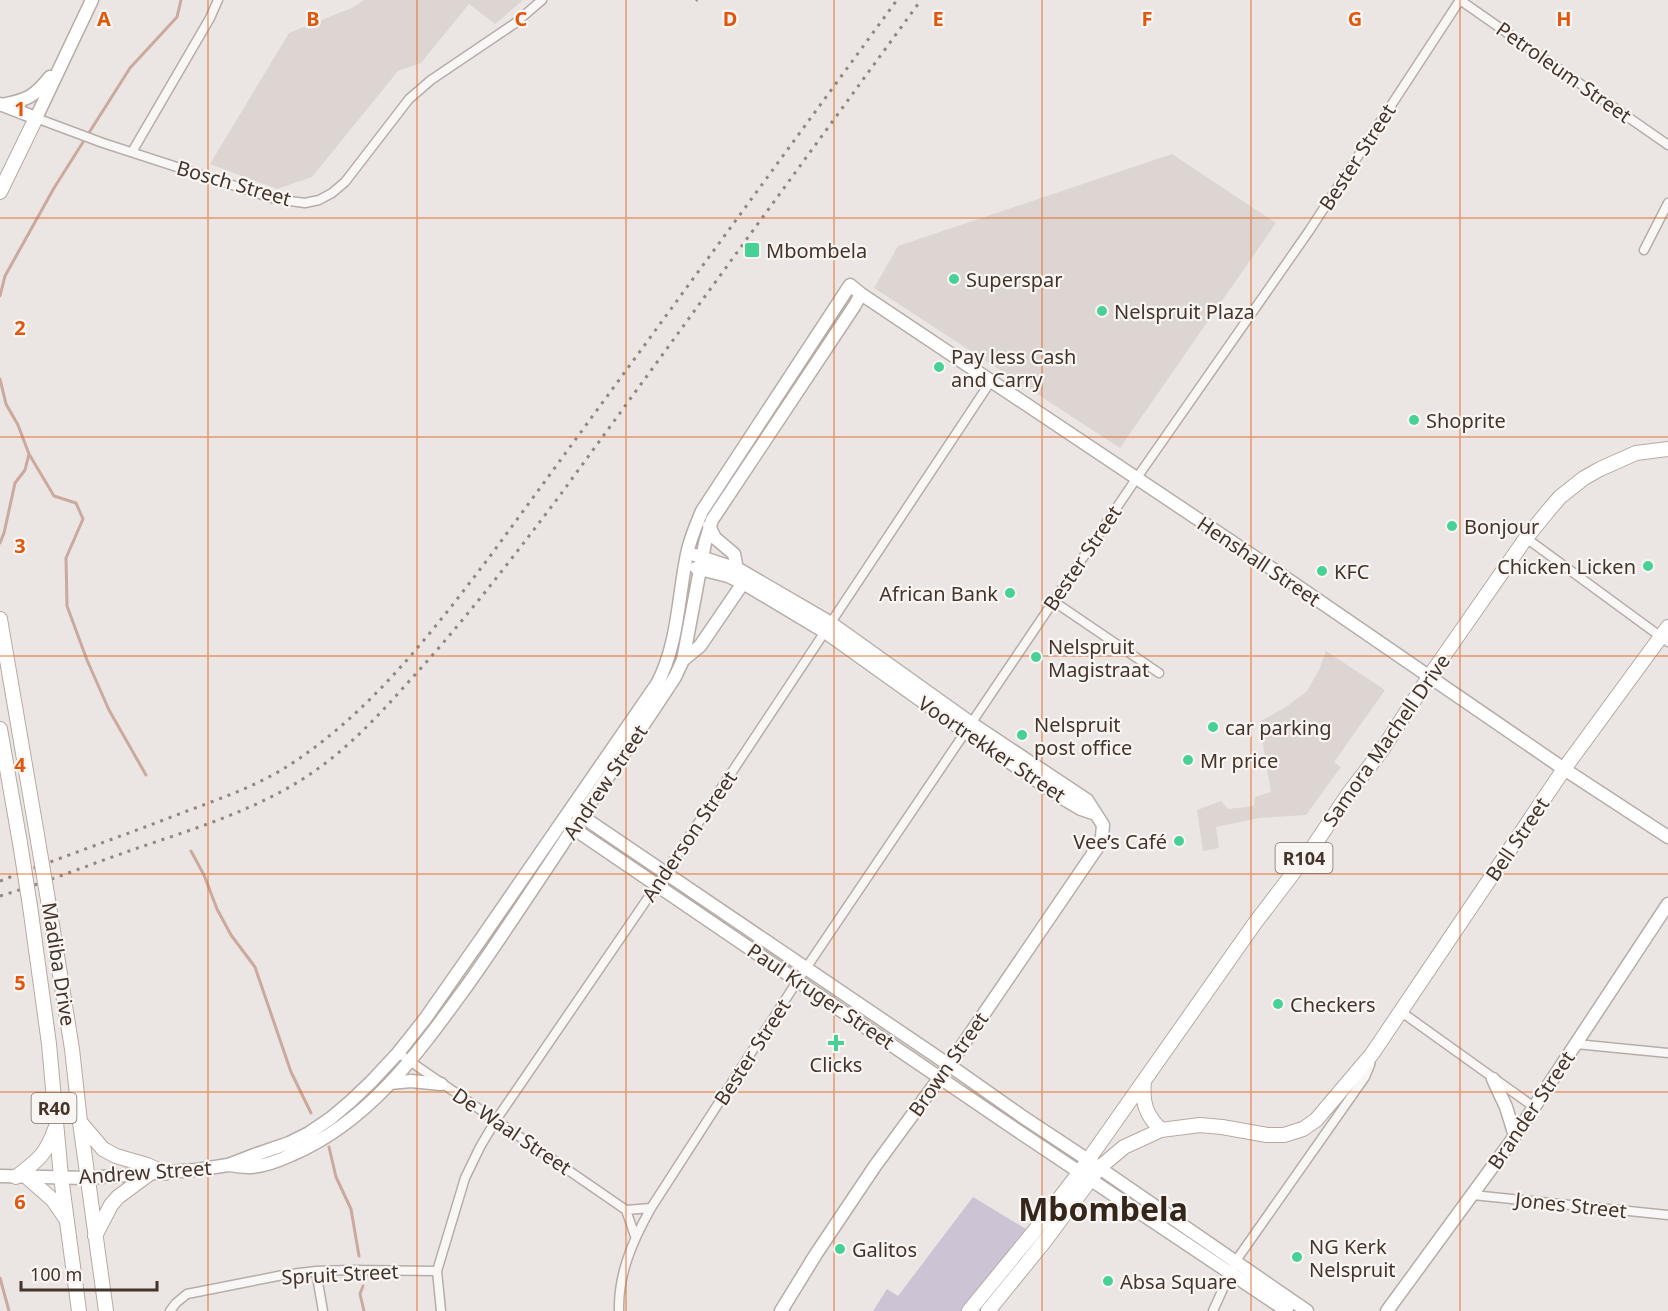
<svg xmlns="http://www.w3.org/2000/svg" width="1668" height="1311" font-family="'Noto Sans',sans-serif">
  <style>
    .built { fill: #ddd5d1 }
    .green { fill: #ccc4d5 }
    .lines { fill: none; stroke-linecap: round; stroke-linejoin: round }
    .stream { stroke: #cba99e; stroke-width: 3 }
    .street-casing { stroke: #b6ada8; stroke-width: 11 }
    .secondary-casing { stroke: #b6ada8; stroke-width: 15 }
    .primary-casing { stroke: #b7a9a2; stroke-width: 16 }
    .street { stroke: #f9f7f6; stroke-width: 8 }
    .secondary { stroke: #fff; stroke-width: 12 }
    .primary { stroke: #fff; stroke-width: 14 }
    .rail { stroke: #95857c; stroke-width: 3; stroke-dasharray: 3 6; stroke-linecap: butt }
    .primary-bridge-casing { stroke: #b7a9a2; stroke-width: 16; stroke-linecap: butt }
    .primary-bridge { stroke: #fff; stroke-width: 14 }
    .grid { fill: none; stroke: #e0570e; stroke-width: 1.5; stroke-opacity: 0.55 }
    .poi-dot { fill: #48d197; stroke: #f8f5f3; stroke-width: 2 }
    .labels { text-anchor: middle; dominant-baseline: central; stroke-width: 4.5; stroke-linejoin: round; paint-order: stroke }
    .shield { fill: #f8f5f3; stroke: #7a6e66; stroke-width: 1.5 }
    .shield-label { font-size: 18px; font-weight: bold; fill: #44342a }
    .street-label { font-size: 20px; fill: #44342a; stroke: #f8f5f3 }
    .poi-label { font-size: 20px; fill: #44342a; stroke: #f8f5f3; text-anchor: start }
    .town-label { font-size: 32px; font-weight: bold; fill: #35261c; stroke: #f8f5f3 }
    .grid-label { font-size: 20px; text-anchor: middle; font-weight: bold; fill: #e0570e; stroke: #f8f5f3; stroke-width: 4.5; stroke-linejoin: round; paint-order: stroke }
  </style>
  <rect width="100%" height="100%" fill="#ebe6e3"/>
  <path class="built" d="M364,0H523L495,24L469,4L421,63L398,71L312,177L277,189L210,164L289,33L354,7Z
    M1172,154L1276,223L1120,448L874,288L898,246Z
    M1326,651L1385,690L1334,762L1341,767L1306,815L1259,818L1216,827L1219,848L1203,851L1197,810L1221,801L1228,809L1254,806L1255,797L1271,792L1259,722L1286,707L1307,691L1319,670Z"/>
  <path class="green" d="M973,1197L1031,1232L967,1311H873L887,1289L898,1296Z"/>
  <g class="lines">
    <path class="stream" d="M0,296L5,276L54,188L130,68L177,17L181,0
      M0,379L6,404L18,425L29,454L25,470L15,483L4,533L0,543
      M29,454L54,496L76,503L83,519L66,558L67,606L87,660L109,710L146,775
      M191,851L204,875L217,909L231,935L255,967L291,1072L311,1113
      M329,1147L336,1177L351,1209L359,1256
      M0,1278L9,1311
      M363,1286L360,1294L364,1311"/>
    <g class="street-casing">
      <path id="street" d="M1460,0L1668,145
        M36,118L103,143L275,199L305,203L319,200L332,193L345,182L409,99L431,80L514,24L542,0
        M132,152L210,18L218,0
        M1644,250L1668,203
        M1526,538L1668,642
        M1053,601L1159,673
        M1400,1011L1534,1107
        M1576,1044L1668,1053
        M398,1053L626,1210L651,1208
        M1473,1195L1668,1215
        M626,1210L635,1236
        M316,1271L323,1311
        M170,1311L176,1303L187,1294L283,1275L316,1271L350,1270L437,1271
        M441,1311L437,1271L465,1178L480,1147L496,1120L665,873L991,381
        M619,1311C618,1274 633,1240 651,1208L798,980L1136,479L1309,231L1460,0
        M1213,1311L1235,1262L1365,1077L1370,1065L1371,1058"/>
    </g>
    <g class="secondary-casing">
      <path id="secondary" d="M0,104L36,118L92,0
        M2,105C27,100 34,97 50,77
        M709,526L715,538L734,554L737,569
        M695,555L740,570L831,623L971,723L1087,800L1103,825L1102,837L1099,845L949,1065L875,1166L816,1254L781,1311
        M696,568L728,576L743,583L825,632L965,732L1064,799L1081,809L1096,814
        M683,660L700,646L743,583
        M577,813L949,1065L1023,1117L1088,1160L1307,1311
        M567,824L1015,1129L1287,1311
        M1493,1079L1506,1107L1515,1136
        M390,1083L411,1081L441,1084
        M230,1165C235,1166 242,1167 248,1167C262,1167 278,1161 291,1155C369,1122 418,1053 466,987C498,942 528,896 558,851C596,793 637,736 675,677L683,660L705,543L712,520L855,305L861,294
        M0,1176L87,1178L196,1170L228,1165L254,1155L289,1143L309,1133L331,1118L351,1101L371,1082L398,1053L425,1019L481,939L657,684C678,645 678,598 687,554C690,539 696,525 702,511L850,285L861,294L1277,572L1564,769L1668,837
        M1387,1311L1515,1136L1668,904"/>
    </g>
    <g class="primary-casing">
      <path id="primary" d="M0,192L36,118
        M0,619L37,835
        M0,729L20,843
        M48,900L72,1049L80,1122L106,1311
        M30,906L49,1044L61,1177L79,1311
        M1144,1081C1142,1102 1145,1114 1161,1130
        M80,1122L103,1149L116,1156L147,1165L165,1173
        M16,1177C37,1161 46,1155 55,1129
        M28,1178L53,1200L66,1219
        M95,1236L111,1205L118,1197L149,1174
        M969,1311L1032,1234L1079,1173L1255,923L1313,847L1349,793L1382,750L1429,677L1526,538L1548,511L1560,497L1584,478L1600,469L1636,453L1668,449
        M988,1311L1044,1242L1099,1168L1124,1147L1161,1130L1200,1125L1222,1127L1267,1135H1284L1303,1129L1316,1120L1372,1054L1564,769L1668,627"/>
    </g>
    <use href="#street" class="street"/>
    <use href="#secondary" class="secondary"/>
    <use href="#primary" class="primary"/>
    <path class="rail" d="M696,1L697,0
      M0,881C62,857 125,835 187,811C222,798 259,785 291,764C372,711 433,631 491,555L897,0
      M0,896C44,883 86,866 129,851C190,830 255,811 309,775C349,748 380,714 412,678C464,621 511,560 558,498L921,0"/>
    <g class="primary-bridge-casing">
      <path id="primary-bridge" d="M37,835L48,900
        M20,843L30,906"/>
    </g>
    <use href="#primary-bridge" class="primary-bridge"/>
  </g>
  <path class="grid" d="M208,0V1311M417,0V1311M626,0V1311M834,0V1311M1042,0V1311M1251,0V1311M1460,0V1311M0,218H1668M0,437H1668M0,656H1668M0,874H1668M0,1092H1668"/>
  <g class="poi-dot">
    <rect x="744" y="242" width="16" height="16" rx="3"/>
    <circle cx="954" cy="279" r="6"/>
    <circle cx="1102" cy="311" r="6"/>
    <circle cx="939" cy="367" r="6"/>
    <circle cx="1414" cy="420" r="6"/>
    <circle cx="1452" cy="526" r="6"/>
    <circle cx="1648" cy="566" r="6"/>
    <circle cx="1322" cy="571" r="6"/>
    <circle cx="1010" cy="593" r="6"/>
    <circle cx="1036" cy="657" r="6"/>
    <circle cx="1213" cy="727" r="6"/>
    <circle cx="1022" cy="735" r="6"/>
    <circle cx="1188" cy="760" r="6"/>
    <circle cx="1179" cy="841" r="6"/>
    <circle cx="1278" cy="1004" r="6"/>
    <path d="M833 1034h6v6h6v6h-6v6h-6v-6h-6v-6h6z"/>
    <circle cx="840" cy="1249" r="6"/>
    <circle cx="1297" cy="1257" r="6"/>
    <circle cx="1108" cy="1281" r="6"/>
  </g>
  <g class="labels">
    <g class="shield">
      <rect x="1275.5" y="843" width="57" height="30" rx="4.5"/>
      <rect x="31.5" y="1093" width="45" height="30" rx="4.5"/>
    </g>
    <g class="shield-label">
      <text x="1304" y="858">R104</text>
      <text x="54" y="1108">R40</text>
    </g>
    <g class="street-label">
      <text transform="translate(1564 72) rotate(35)">Petroleum Street</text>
      <text transform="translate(1357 157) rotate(-57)">Bester Street</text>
      <text transform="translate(234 183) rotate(16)">Bosch Street</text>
      <text transform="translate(1082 558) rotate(-56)">Bester Street</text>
      <text transform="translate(1259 561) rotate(34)">Henshall Street</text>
      <text transform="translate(1386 740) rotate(-55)">Samora Machell Drive</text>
      <text transform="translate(992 749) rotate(34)">Voortrekker Street</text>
      <text transform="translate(605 782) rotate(-56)">Andrew Street</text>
      <text transform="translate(689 836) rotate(-56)">Anderson Street</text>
      <text transform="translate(1517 839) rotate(-56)">Bell Street</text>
      <text transform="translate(59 964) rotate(81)">Madiba Drive</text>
      <text transform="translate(821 996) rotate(34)">Paul Kruger Street</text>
      <text transform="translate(752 1052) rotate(-57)">Bester Street</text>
      <text transform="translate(948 1064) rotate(-55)">Brown Street</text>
      <text transform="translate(1531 1110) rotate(-56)">Brander Street</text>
      <text transform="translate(512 1131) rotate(34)">De Waal Street</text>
      <text transform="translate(145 1172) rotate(-4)">Andrew Street</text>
      <text transform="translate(1571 1205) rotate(6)">Jones Street</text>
      <text transform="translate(340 1274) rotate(-3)">Spruit Street</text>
    </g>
    <g class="poi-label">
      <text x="766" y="250">Mbombela</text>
      <text x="966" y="279">Superspar</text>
      <text x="1114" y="311">Nelspruit Plaza</text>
      <text x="951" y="356">Pay less Cash<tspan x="951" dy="23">and Carry</tspan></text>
      <text x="1426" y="420">Shoprite</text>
      <text x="1464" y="526">Bonjour</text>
      <text x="1636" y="566" text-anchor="end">Chicken Licken</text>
      <text x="1334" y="571">KFC</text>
      <text x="998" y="593" text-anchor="end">African Bank</text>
      <text x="1048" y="646">Nelspruit<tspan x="1048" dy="23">Magistraat</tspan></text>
      <text x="1034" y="724">Nelspruit<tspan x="1034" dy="23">post office</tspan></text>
      <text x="1225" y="727">car parking</text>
      <text x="1200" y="760">Mr price</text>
      <text x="1167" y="841" text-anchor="end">Vee’s Café</text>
      <text x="1290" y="1004">Checkers</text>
      <text x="836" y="1064" text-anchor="middle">Clicks</text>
      <text x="1309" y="1246">NG Kerk<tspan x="1309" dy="23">Nelspruit</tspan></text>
      <text x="852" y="1249">Galitos</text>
      <text x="1120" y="1281">Absa Square</text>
    </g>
    <g class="town-label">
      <text x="1103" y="1208">Mbombela</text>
    </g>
  </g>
  <g class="grid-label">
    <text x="104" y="26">A</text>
    <text x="313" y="26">B</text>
    <text x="521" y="26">C</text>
    <text x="730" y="26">D</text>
    <text x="938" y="26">E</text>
    <text x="1147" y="26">F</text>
    <text x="1355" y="26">G</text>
    <text x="1564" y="26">H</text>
    <text x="20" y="116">1</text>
    <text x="20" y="335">2</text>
    <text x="20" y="553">3</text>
    <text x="20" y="772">4</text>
    <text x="20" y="990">5</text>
    <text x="20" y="1209">6</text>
  </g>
  <path d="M21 1281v9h136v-9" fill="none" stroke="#44342a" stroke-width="3"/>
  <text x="30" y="1281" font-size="18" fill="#44342a" stroke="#f8f5f3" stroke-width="4.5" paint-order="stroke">100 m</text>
</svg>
